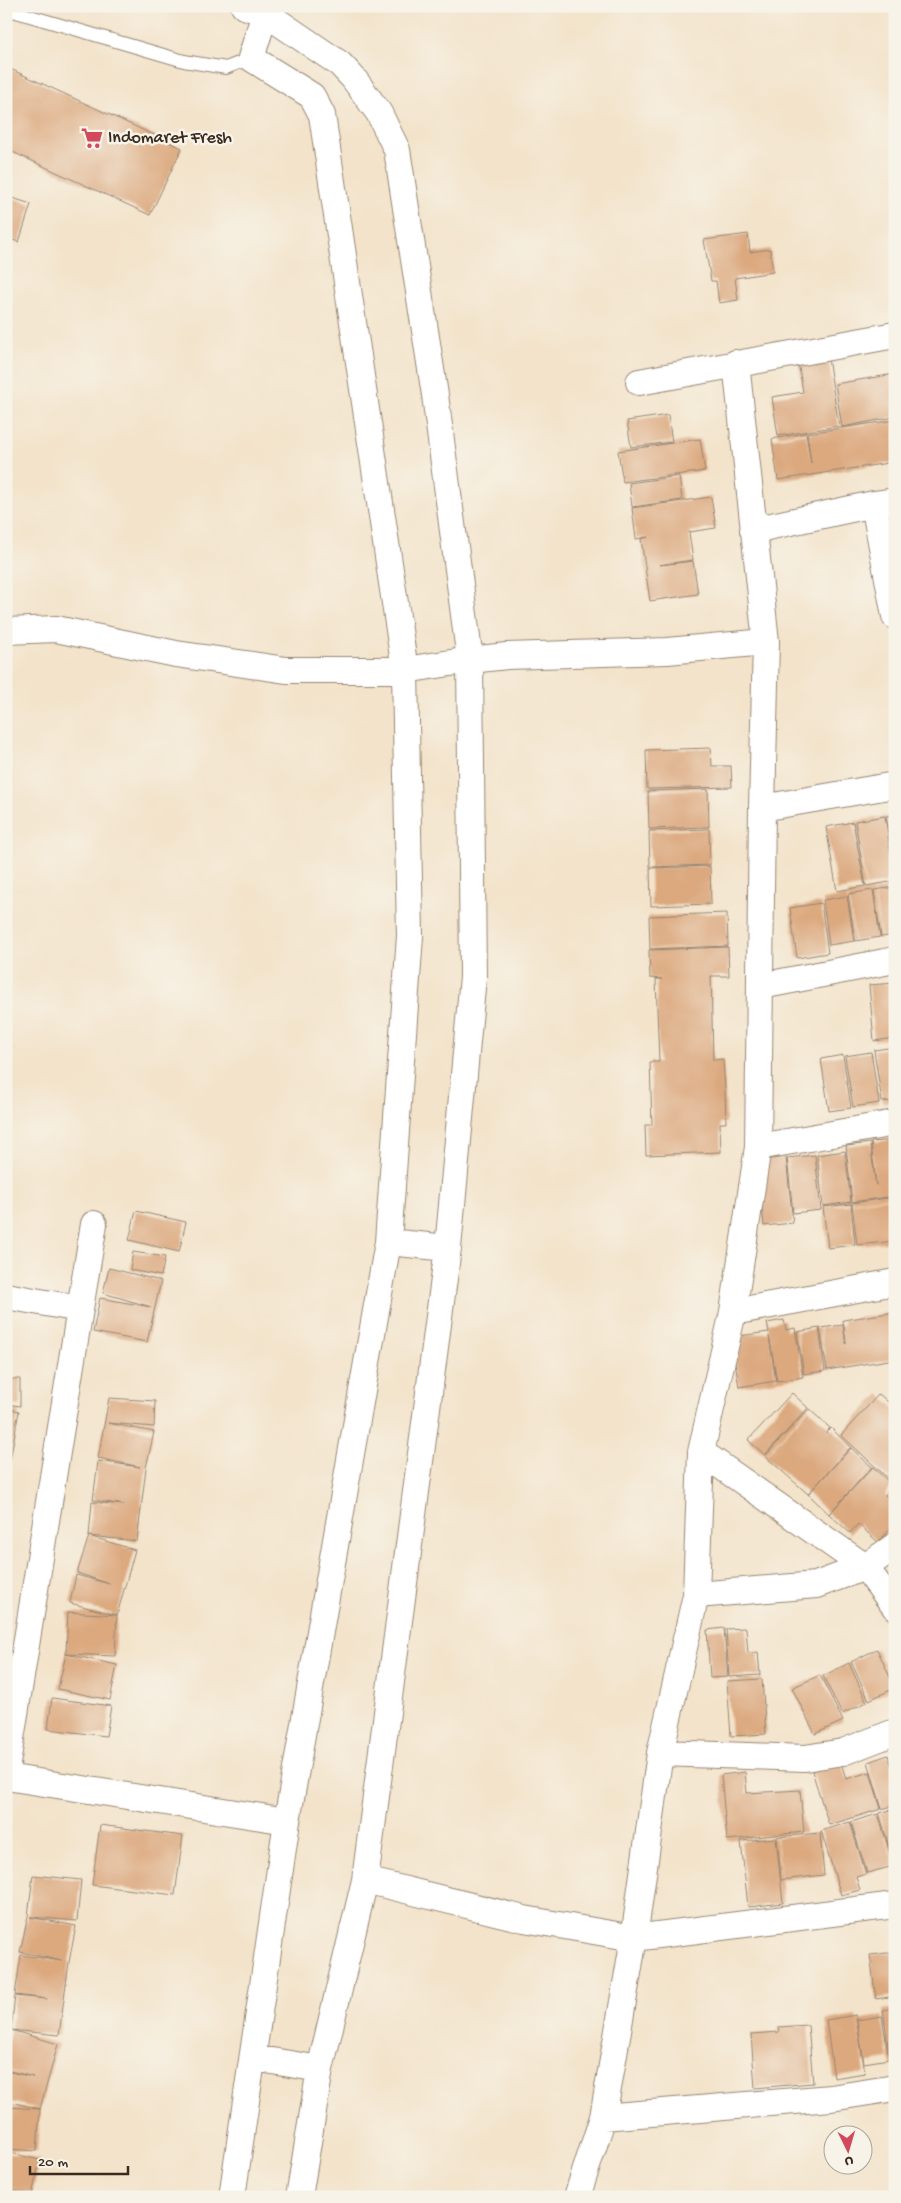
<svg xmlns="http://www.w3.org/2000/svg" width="901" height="2203" font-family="'Gochi Hand',sans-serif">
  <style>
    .building { fill: #dca97f }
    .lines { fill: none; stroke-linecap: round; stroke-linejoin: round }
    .service-casing { stroke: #978674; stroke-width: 14 }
    .minor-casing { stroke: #978674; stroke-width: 28 }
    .service { stroke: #fff; stroke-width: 12 }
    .minor { stroke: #fff; stroke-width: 26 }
    .labels { text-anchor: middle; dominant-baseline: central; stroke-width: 5; stroke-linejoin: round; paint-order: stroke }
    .poi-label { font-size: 18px; fill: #3b2a1e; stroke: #f7f3e8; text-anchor: start }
  </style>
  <rect width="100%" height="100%" fill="#f7f3e8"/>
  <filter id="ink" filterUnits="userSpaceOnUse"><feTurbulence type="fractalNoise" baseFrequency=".02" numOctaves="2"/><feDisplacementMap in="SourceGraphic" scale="10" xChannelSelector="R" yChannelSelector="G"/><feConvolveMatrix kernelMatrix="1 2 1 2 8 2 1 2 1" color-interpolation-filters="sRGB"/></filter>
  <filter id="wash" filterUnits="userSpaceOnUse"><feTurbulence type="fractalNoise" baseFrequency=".0096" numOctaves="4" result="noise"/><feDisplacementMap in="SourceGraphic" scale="20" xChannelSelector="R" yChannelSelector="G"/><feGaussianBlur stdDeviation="1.12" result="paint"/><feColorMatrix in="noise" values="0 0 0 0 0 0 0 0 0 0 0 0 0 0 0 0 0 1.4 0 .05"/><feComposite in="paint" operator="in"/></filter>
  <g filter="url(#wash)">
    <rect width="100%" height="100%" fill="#f3e3ca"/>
    <g id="blocks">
      <path class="building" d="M6,67L182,148L150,215L6,149Z
        M6,196L31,204L19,242L6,238Z
        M748,234L750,252L770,249L773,272L735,278L738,300L719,303L716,281H711L704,240Z
        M828,358L839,426L778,436L772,397L803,392L798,362Z
        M895,374V417L842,427L835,384Z
        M668,415L672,442L631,447L627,421Z
        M895,420V462L778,480L772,439L806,433L811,463L807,433Z
        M700,439L705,471L623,482L618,451Z
        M679,476L682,500L632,507L629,483Z
        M711,497L716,528L689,532L693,560L659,565L693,561L698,594L650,601L641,539L648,537L636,539L632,508Z
        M711,748L712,766H731L732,787L647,789L646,750Z
        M708,789L709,827L649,829L648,791Z
        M895,815V860H894L886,816Z
        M885,816L895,881L866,886L855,821Z
        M853,822L865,886L837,891L826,827Z
        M709,829L710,865L650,867L649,831Z
        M710,866L711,904L651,906L650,868Z
        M895,887V935L881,937L874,890Z
        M873,890L880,937L855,941L848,894Z
        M847,896L854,941L829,945L823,900Z
        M821,903L828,953L797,958L790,908Z
        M727,913L728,946L650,949L649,916Z
        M728,947L729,976H711L713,1060L723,1059L725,1090L726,1123H720L721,1152L646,1155L645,1125H652L650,1062H659L656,979H662L650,978L649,950Z
        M895,983V1038L874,1041L869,985Z
        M895,1047V1101L882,1102L874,1050Z
        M871,1052L879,1103L853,1107L845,1056Z
        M843,1055L851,1108L829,1111L821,1059Z
        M895,1140V1196L852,1202L846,1146L870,1143L876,1185L871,1142Z
        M845,1151L851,1202L823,1206L817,1155Z
        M815,1155L821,1210L793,1213L787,1158Z
        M786,1157L793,1223L764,1226L757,1161Z
        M895,1197V1241L857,1245L852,1203Z
        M851,1204L855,1245L828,1248L823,1207Z
        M136,1211L186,1222L179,1252L129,1240Z
        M133,1252L165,1257L161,1276L130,1270Z
        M109,1268L161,1281L147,1342L93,1332L100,1298L151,1307L103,1293Z
        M895,1312V1359L827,1370L820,1328L843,1325L846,1344L843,1320Z
        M784,1320L786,1330L795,1328L803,1377L777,1381L769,1336L776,1381L739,1387L731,1337L769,1332L767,1323Z
        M819,1328L825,1371L804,1374L797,1332Z
        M6,1379H20V1406L6,1404Z
        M792,1393L808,1408L765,1455L748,1440Z
        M879,1394L895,1408V1485L841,1435Z
        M109,1398L155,1401L154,1427L108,1423L154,1432L146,1468L137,1541L89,1536L92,1502L124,1505L93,1500L98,1461L140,1467L98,1458Z
        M6,1408L19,1411L7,1477H6Z
        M809,1409L830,1428L826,1433L831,1428L851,1447L808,1494L765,1456Z
        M851,1448L872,1467L829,1514L808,1494Z
        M873,1467L893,1486L885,1495L895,1504V1524L878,1542L858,1524L850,1533L829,1514Z
        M89,1536L135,1550L117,1615L115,1656L66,1654L117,1665L110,1700L58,1689L66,1654L68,1612L117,1615L70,1603L76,1575L110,1584L77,1573Z
        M724,1628L728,1677L710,1678L707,1630Z
        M746,1628L748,1653L758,1652L760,1675L729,1677L726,1629Z
        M877,1649L895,1688L869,1700L851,1662Z
        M849,1663L867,1702L842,1714L823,1676Z
        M820,1675L843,1721L815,1734L792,1688Z
        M762,1679L766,1734L731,1736L727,1681Z
        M52,1698L111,1706L106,1736L48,1729Z
        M888,1755L895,1777V1805L882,1809L868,1762Z
        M841,1762L846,1779L870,1772L881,1809L829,1825L812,1771Z
        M745,1772L747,1793L800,1790L804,1832L727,1840L721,1775Z
        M895,1809V1863H894L879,1813Z
        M878,1814L894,1866L867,1873L851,1822Z
        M850,1822L866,1874L856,1877L860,1890L841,1895L821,1831Z
        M100,1825L183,1836L175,1895L92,1885Z
        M820,1833L824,1875L781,1880L777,1837Z
        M776,1838L783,1903L748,1907L741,1841Z
        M33,1875L81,1880L77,1921L30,1917L76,1926L69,1962L59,2035L11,2030L15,1996L47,1999L15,1995L21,1955L62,1961L20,1952L28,1916Z
        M895,1952V1996L876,1999L870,1955Z
        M895,2008V2065H891L883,2010Z
        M856,2015L865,2073L834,2078L826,2020Z
        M882,2016L889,2059L864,2063L857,2020Z
        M808,2025L813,2083L755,2088L751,2034L779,2032L778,2027Z
        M11,2030L58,2044L40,2109L37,2151L6,2149V2107L40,2109L6,2101V2071L33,2077L6,2070V2046Z
        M6,2152L40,2160L32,2195L6,2189Z"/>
    </g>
  </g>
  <g filter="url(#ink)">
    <use href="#blocks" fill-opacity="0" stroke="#978674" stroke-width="1"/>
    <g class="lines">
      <g class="service-casing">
        <path id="service" d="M6,9L184,61L226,68L251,58"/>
      </g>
      <g class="minor-casing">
        <path id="minor" d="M244,6L265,13L340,64L354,79L379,113L397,150L435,395L470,660L473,977L448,1248L365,1880L320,2069L299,2197
          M639,382L895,335
          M895,501L874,504L895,616
          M753,530L874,504
          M6,631L56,629L176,654L286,670H405L470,660L507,656L667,651L766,642
          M762,808L895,785
          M761,986L895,960
          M758,1147L895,1123
          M388,1242L448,1248
          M6,1296L80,1309L6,1770
          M80,1309L94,1224
          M733,1312L895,1282
          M701,1452L865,1567L895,1607
          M696,1595L816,1585L865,1567L895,1546
          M660,1753L805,1758L843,1752L895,1732
          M6,1777L287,1821
          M365,1880L524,1919L634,1938L895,1905
          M254,2058L320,2069
          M603,2117L831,2098L895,2088
          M232,2197L287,1821L388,1242L410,936L405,670L322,115L312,96L251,58L265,13
          M577,2197L603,2117L634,1938L660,1753L696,1595L701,1452L733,1312L758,1147L762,808L766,642L736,363"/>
      </g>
      <use href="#service" class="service"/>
      <use href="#minor" class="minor"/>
    </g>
  </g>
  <defs>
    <g id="supermarket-bare" transform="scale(1.725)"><path d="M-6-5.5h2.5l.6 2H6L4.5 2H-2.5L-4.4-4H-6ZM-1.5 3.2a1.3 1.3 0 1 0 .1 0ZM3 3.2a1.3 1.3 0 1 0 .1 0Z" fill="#d1495b" stroke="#f7f3e8" stroke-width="2.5" paint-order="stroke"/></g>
  </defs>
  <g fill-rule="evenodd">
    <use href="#supermarket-bare" x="92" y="138"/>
  </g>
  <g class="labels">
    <g class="poi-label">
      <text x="108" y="138">Indomaret Fresh</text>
    </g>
  </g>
  <rect width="901" height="2203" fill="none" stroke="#f7f3e8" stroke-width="25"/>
  <g transform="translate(848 2150) rotate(175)"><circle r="24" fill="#f7f3e8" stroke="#aca397"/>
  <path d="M0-4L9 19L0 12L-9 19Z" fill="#d1495b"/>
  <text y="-8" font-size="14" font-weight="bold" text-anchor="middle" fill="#3b2a1e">U</text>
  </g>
  <path d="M30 2166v8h98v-8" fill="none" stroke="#3b2a1e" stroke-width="2.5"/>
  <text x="38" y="2166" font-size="15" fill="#3b2a1e" stroke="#f7f3e8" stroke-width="4" paint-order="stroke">20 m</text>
</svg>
